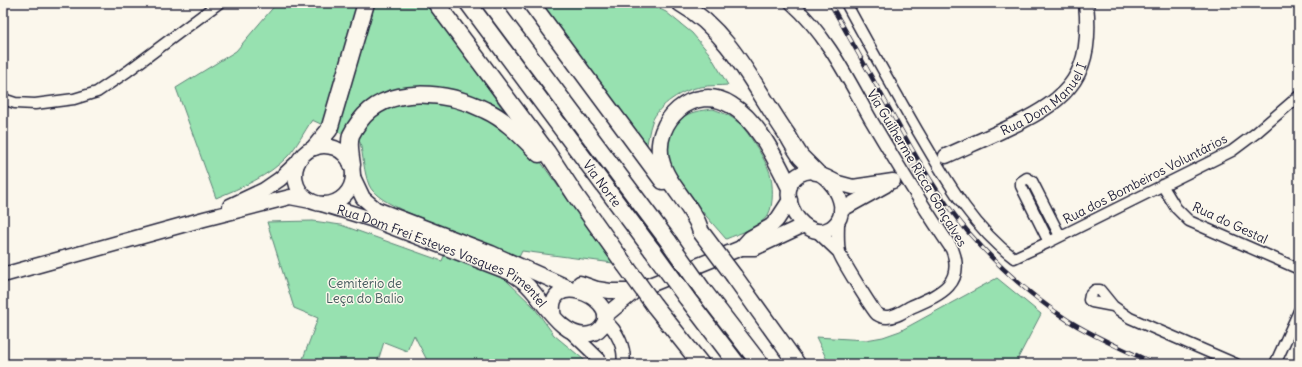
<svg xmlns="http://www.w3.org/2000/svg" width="1302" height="367" font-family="Delius,sans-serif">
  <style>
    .green { fill: #97e1b0; stroke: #5c8276 }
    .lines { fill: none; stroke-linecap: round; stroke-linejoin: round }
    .secondary-tunnel { stroke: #d0ccc9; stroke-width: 14; stroke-dasharray: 14 7; stroke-linecap: butt }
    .minor-casing { stroke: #22223b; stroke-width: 13 }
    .tertiary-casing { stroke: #22223b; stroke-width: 15 }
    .secondary-casing { stroke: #22223b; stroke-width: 17 }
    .trunk-casing { stroke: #22223b; stroke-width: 19 }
    .minor { stroke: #fbf7ec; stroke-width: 10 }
    .tertiary { stroke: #fbf7ec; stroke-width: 12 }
    .secondary { stroke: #fbf7ec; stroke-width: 14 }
    .trunk { stroke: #fbf7ec; stroke-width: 16 }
    .rail-casing { stroke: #22223b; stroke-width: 4.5 }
    .rail { stroke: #fbf7ec; stroke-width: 3; stroke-dasharray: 9; stroke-linecap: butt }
    .trunk-bridge-casing { stroke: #22223b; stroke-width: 19; stroke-linecap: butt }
    .trunk-bridge { stroke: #fbf7ec; stroke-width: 16 }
    .labels { text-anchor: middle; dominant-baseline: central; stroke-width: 3; stroke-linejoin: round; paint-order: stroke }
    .street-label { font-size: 13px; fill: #22223b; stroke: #fbf7ec }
    .park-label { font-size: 13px; fill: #455b5e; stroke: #fbf7ec }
  </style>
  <rect width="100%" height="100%" fill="#fbf7ec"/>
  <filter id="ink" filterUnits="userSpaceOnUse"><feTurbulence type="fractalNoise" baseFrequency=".025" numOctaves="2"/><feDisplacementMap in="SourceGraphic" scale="8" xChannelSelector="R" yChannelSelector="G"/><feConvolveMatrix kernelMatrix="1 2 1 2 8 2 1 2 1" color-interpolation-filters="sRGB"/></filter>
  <g filter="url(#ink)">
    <path class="green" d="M277,3H427L613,263L522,251L507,281L533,306L554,335L589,364H429L414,335L407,351L384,342L377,364H301L318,318L294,308L267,222L313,221L341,225L442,261L454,231C434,222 377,205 369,185C364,173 363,155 360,142L312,120C304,132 297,146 288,156C268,177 242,187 216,198L176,88L236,51Z
      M540,3H648L666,12L692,33L709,53L728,85C719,86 710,85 701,87C683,89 658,105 652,122C649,130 648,140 646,149Z
      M713,109C724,113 734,117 742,126C750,135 766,161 770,173C773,184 774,205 768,215C759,228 740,233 726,239C710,220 669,177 668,152C667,145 669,137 672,131C681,113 694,111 713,109Z
      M997,278L1041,314L1015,364H829L816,337L866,340L883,337L900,331Z"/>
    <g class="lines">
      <path class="secondary-tunnel" d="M893,181L946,156"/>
      <g class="minor-casing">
        <path id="minor" d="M846,3C869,46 893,88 917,130C945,177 970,225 1014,258L1049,242L1232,151L1256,133L1299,96
          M3,99L15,103L35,104L74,99L97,92L128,71L219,3
          M1162,185L1176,208L1189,221L1299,269
          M1049,242L1021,186V182L1027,178L1032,181L1060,236
          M1113,306L1092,302L1089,300L1090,295L1095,290H1100L1113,306L1130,318L1236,364
          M1275,364L1299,311"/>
      </g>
      <g class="tertiary-casing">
        <path id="tertiary" d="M791,3C827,35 848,79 871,120C897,164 923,207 952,249C966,285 938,295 911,307C904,311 894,318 886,317C883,317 880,316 877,314C872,309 841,259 839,252C837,242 838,231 838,221
          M817,231L839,252
          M605,321C617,330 626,349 623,364
          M569,330L599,359L600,364"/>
      </g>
      <g class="secondary-casing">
        <g id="secondary">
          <circle cx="324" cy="175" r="29"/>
          <path id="s1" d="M946,156C968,146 989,137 1010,127C1072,98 1093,73 1086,3"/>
          <path d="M812,171C834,175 854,213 831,228C800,247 764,175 812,171Z"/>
          <path d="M353,177L363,198L376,209L491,253L574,290"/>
          <path d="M826,177L838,183L853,187L893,181"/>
          <path id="s2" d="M322,204L371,219L511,273C518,278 525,282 530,288C545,304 564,340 590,334C596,333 601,329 604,323C616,296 543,269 554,317"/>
          <path d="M230,206L264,190L280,179L298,162"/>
          <path d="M841,210L886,185"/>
          <path d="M741,248L750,238L771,226L777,220L790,200"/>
          <path d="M3,275L204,219L290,197L311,201"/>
          <path d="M580,283L597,289L610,291H635"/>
          <path d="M605,316L635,291L741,248H755L804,225"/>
        </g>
      </g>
      <g class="trunk-casing">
        <g id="trunk">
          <path d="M436,3L547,152L576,196L625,265"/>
          <path id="s3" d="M468,3L652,250"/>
          <path d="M490,3L669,242"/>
          <path d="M531,3L663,181"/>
          <path d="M680,3C731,32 755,89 788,136C792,143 796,150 801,157C806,162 811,167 816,172"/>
          <path d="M315,147L329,130L366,3"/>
          <path d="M352,165C351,156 348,145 351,135C353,131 356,126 359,122C387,83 448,92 485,110C507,120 522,137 539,154"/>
          <path d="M701,232C699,227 698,222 695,218C685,198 666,182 661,160C652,121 694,82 731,105C758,121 775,158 789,186"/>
          <path d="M734,276L797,364"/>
          <path d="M703,290L760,364"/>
          <path d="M686,297L737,364"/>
          <path d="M654,305L701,364"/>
        </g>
      </g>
      <use href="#minor" class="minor"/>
      <use href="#tertiary" class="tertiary"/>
      <use href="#secondary" class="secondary"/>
      <use href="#trunk" class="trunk"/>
      <g class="rail-casing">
        <path id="rail" d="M830,3C851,41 873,79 894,117C916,157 939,198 969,233C998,266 1032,297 1069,321C1097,338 1126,351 1156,364"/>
      </g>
      <use href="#rail" class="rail"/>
      <g class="trunk-bridge-casing">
        <path id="trunk-bridge" d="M701,232L734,276
          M669,242L703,290
          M652,250L686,297
          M625,265L654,305"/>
      </g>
      <use href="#trunk-bridge" class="trunk-bridge"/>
    </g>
  </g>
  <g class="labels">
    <g class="street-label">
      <text stroke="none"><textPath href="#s1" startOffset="115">Rua Dom Manuel I</textPath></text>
      <text transform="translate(917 168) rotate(59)">Via Guilherme Ricca Gonçalves</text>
      <text transform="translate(1145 179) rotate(-27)">Rua dos Bombeiros Voluntários</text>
      <text stroke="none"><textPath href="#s3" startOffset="225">Via Norte</textPath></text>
      <text transform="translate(1230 223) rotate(25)">Rua do Gestal</text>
      <text stroke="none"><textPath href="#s2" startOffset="132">Rua Dom Frei Esteves Vasques Pimentel</textPath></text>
    </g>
    <g class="park-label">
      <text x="365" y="283">Cemitério de<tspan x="365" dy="15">Leça do Balio</tspan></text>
    </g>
  </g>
  <rect width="1302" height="367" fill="none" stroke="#fbf7ec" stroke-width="16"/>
  <rect x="8" y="8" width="1286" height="351" fill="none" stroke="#22223b" stroke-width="1.5" filter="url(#ink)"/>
</svg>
